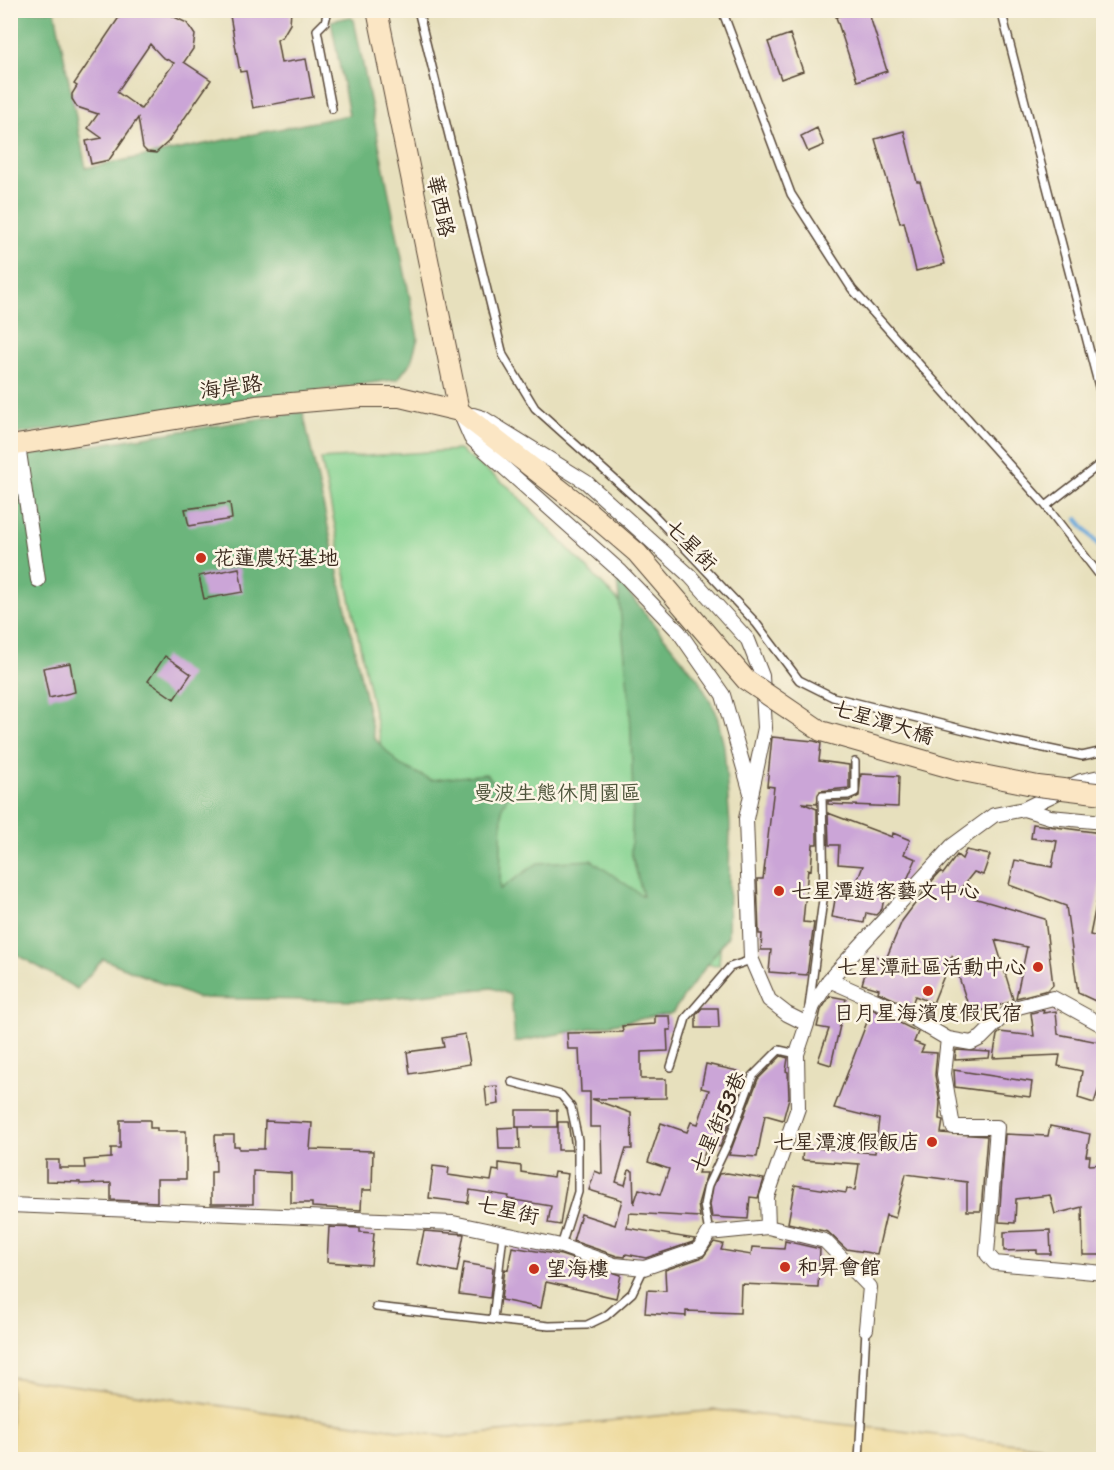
<svg xmlns="http://www.w3.org/2000/svg" width="1114" height="1470" font-family="Sriracha,'LXGW WenKai TC',sans-serif">
  <style>
    .green { fill: #85d391; stroke: #607e58; stroke-width: 1.5 }
    .forest { fill: #6cb57b; stroke: #54704c; stroke-width: 1.5 }
    .sand { fill: #eeda9e; stroke: #94825e; stroke-width: 1.5 }
    .lines { fill: none; stroke-linecap: round; stroke-linejoin: round }
    .stream { stroke: #67a7da; stroke-width: 4.5 }
    .building { fill: #cba5d7; fill-rule: evenodd }
    .lane-casing { stroke: #554536; stroke-width: 10 }
    .street-casing { stroke: #554536; stroke-width: 16 }
    .secondary-casing { stroke: #554536; stroke-width: 22 }
    .lane { stroke: #fff; stroke-width: 7 }
    .street { stroke: #fff; stroke-width: 14 }
    .secondary { stroke: #fbe6c4; stroke-width: 20 }
    .secondary-bridge-casing { stroke: #554536; stroke-width: 22; stroke-linecap: butt }
    .secondary-bridge { stroke: #fbe6c4; stroke-width: 20 }
    .poi-dot { fill: #c8321e; stroke: #fcf5e5; stroke-width: 2 }
    .labels { text-anchor: middle; dominant-baseline: central; stroke-width: 5; stroke-linejoin: round; paint-order: stroke }
    .street-label { font-size: 21px; fill: #3b2a1e; stroke: #fcf5e5 }
    .poi-label { font-size: 21px; fill: #3b2a1e; stroke: #fcf5e5; text-anchor: start }
    .park-label { font-size: 21px; fill: #4e543b; stroke: #fcf5e5 }
  </style>
  <rect width="100%" height="100%" fill="#fcf5e5"/>
  <filter id="ink" filterUnits="userSpaceOnUse"><feTurbulence type="fractalNoise" baseFrequency=".0167" numOctaves="2"/><feDisplacementMap in="SourceGraphic" scale="12" xChannelSelector="R" yChannelSelector="G"/><feConvolveMatrix kernelMatrix="1 2 1 2 8 2 1 2 1" color-interpolation-filters="sRGB"/></filter>
  <filter id="wash" filterUnits="userSpaceOnUse"><feTurbulence type="fractalNoise" baseFrequency=".008" numOctaves="4" result="noise"/><feDisplacementMap in="SourceGraphic" scale="24" xChannelSelector="R" yChannelSelector="G"/><feGaussianBlur stdDeviation="1.35" result="paint"/><feColorMatrix in="noise" values="0 0 0 0 0 0 0 0 0 0 0 0 0 0 0 0 0 1.4 0 .05"/><feComposite in="paint" operator="in"/></filter>
  <g filter="url(#wash)">
    <rect width="100%" height="100%" fill="#e7e0bd"/>
    <path class="green" d="M459,450L510,488L627,610L728,826L719,965L463,955L421,937L321,459Z"/>
    <path class="forest" d="M10,11H55L86,168L349,115L331,21L350,17L354,20L418,338L411,362L398,379L11,435Z
      M303,412L374,738L400,765L431,780L486,774L508,796L502,808L500,889L538,863L591,860L643,896L631,852L633,798L630,708L617,579L698,679L716,712L724,746L730,825L728,936L672,1013L515,1042L511,995L492,988L359,1001L197,998L103,959L77,989L11,951V458Z"/>
    <path class="sand" d="M11,1377L450,1437L716,1410L1104,1454L1103,1460H11Z"/>
    <g class="lines">
      <path class="stream" d="M1077,519L1104,552"/>
    </g>
    <g id="blocks">
      <path class="building" d="M124,10H173L170,15L187,23L195,35L193,49L184,62L211,80L168,142L156,153L147,152L143,148L138,118L109,160L91,164L86,141L102,138L88,128L98,114L77,107L72,99V94L77,86L74,84ZM150,44L162,57L174,63L141,109L117,92Z
        M229,10H291L290,24L283,36L277,40L281,63L306,59L313,97L253,108L246,71L240,72Z
        M856,10H868L887,71L857,81L836,17Z
        M790,34L803,71L781,79L768,42Z
        M817,128L824,145L808,152L801,136Z
        M904,131L917,182H920L945,264L916,271L904,222L900,223L875,139Z
        M230,503L232,519L189,526L185,509Z
        M239,568L243,592L204,599L199,576Z
        M165,656L191,674L174,699L148,681Z
        M70,663L75,692L49,698L43,668Z
        M772,737L814,741L821,743L819,761L849,765V788L820,791L817,804L802,803L817,809V844H813L811,870L808,869L803,922L814,923L807,975L769,972L771,950H761L762,934H759L757,879H763L774,787L767,786Z
        M861,774L899,776L898,807L828,804V801H849L859,796Z
        M828,813L892,837L893,833L910,840L904,854L916,859L906,882L898,892L886,887L882,909L876,915L866,913L864,923L832,917L836,894L851,897L863,866L838,864L839,845H829Z
        M1033,824L1101,833L1096,858L1104,860V866L1090,935L1104,938V1005L1078,993L1066,906L1009,885L1015,860L1052,867L1057,841L1031,838Z
        M966,850L990,855L983,875L974,872L957,893L1045,919L1053,985L1048,990L1016,998L1027,947L995,940L1013,999L1010,1002L971,1014L952,956L933,1003L915,996L911,1007L878,992L879,989L862,984L867,967L875,956L886,959L902,921L932,881L940,872L943,874L957,855L962,859Z
        M830,996L846,999L831,1065L818,1061L829,1029L817,1027L821,1010Z
        M702,1008H718L719,1028H696V1015Z
        M872,1009L918,1032L914,1042L924,1046L921,1052L937,1053L935,1075L940,1102L939,1119L943,1120L941,1133L987,1136L981,1211H967V1182L906,1174L895,1218L886,1215L877,1254L846,1249L828,1232L788,1223L795,1185L846,1193L847,1189L855,1190L859,1164L802,1160L803,1147L875,1153L879,1119L834,1108Z
        M1044,1010L1043,1013L1056,1011L1058,1034L1104,1043V1086L1100,1085L1094,1103L1078,1098L1082,1071L1058,1066L1060,1055L993,1058L997,1035L1000,1032L1034,1036L1031,1013Z
        M655,1016H670L671,1030H667L668,1051L641,1052V1079H666V1098L592,1099L631,1113L632,1149H626L616,1182L625,1185L629,1170L633,1171L634,1204L639,1189L660,1195L669,1169L648,1162L661,1123L687,1132L691,1122L698,1124L709,1090L701,1088L706,1064L738,1071L731,1102L741,1092L720,1147L708,1143L698,1173H707L698,1204L700,1217L629,1213L627,1228L695,1239L693,1242L646,1258L626,1254L625,1257L617,1256L573,1241L581,1214L615,1225L622,1200L589,1190L595,1171L602,1174L601,1127H590V1092H581L579,1049H568L567,1033L623,1032L622,1026L655,1024Z
        M465,1034L470,1064L410,1074L407,1052L444,1047L442,1038Z
        M956,1050L990,1052L989,1058L955,1060Z
        M781,1056L788,1058L786,1071L788,1072L789,1098L783,1120L765,1115L757,1157L729,1155L758,1079Z
        M954,1070L1032,1082L1030,1097L955,1087Z
        M497,1086L499,1104L487,1106L485,1087Z
        M516,1110H557V1127H516Z
        M120,1120H150V1128H157V1131H186V1179H157V1202L111,1200V1183L80,1184V1182L46,1181V1160H59V1168H85L84,1160L111,1158V1148H120Z
        M265,1121L312,1123L310,1149L373,1151L372,1190H362L361,1210L312,1207V1203H291V1173L253,1171V1204H211V1172H216L215,1135H234V1146H239V1149H264Z
        M558,1122H568L572,1150H558Z
        M1050,1126L1090,1134L1086,1156H1090L1089,1165L1104,1164V1255H1083L1082,1207L1055,1214L1050,1195L1016,1199L1015,1223L999,1222L1005,1134L1048,1136Z
        M519,1127L520,1149H499L498,1128Z
        M499,1163L521,1166V1172L553,1177L554,1172L568,1174L560,1225L548,1223L551,1206L508,1199L509,1196L470,1190L468,1203L429,1198L433,1166L449,1168L448,1175L491,1181L493,1170L499,1171Z
        M727,1173L764,1179L758,1198L750,1197L748,1219L712,1217L710,1205L713,1187L719,1174Z
        M329,1227L360,1228V1232L374,1233L371,1265L327,1262Z
        M1050,1230L1051,1254H1037V1250L1004,1251V1232Z
        M424,1231L464,1234L457,1272L417,1264Z
        M785,1241L820,1249L818,1287L741,1284L740,1313L686,1311V1316L645,1313L647,1290L666,1291L665,1270L703,1257L714,1242L723,1244L721,1250L751,1255L752,1247L784,1249Z
        M512,1247L561,1255L621,1275L616,1298L546,1282L541,1308L501,1300L505,1269L508,1270Z
        M464,1263L493,1268L490,1298L459,1294Z"/>
    </g>
  </g>
  <g filter="url(#ink)">
    <use href="#blocks" fill-opacity="0" stroke="#554536" stroke-width="1.5"/>
    <g class="lines">
      <g class="lane-casing">
        <path id="lane" d="M328,10L325,22L317,30L332,109
          M418,10L503,355L535,408L652,513L756,623L799,680L833,697L1001,739L1082,756L1104,751
          M722,10L791,194L852,289L1046,506
          M1001,10L1104,406
          M1104,461L1046,506L1104,581
          M809,1007L824,892L822,796L848,795L855,792V762
          M671,1067L686,1018L730,967L751,960
          M512,1082L561,1095L571,1107L578,1140V1192L561,1246
          M709,1233L704,1205L708,1185L728,1143L753,1076L779,1050L797,1054
          M376,1307L549,1326L587,1325L606,1316L632,1293L644,1268
          M493,1319L503,1235
          M859,1460L866,1329"/>
      </g>
      <g class="street-casing">
        <path id="street" d="M461,415L471,438L621,572L679,632L723,695L751,793
          M473,415L483,418L586,482L690,576L748,640L762,676L765,728L746,819L751,958L769,1000L787,1014L807,1024
          M18,445L38,580
          M1024,809L1050,817L1104,822
          M829,980L904,1013L948,1039L971,1043L981,1038L1003,1016L1018,1007L1053,998L1104,1026
          M948,1039L944,1074L953,1127H997L987,1254L995,1263L1104,1273
          M10,1205L453,1223L561,1246L615,1265L644,1268L699,1249L709,1233L768,1227L825,1241L870,1287L866,1329
          M768,1227L767,1197L798,1108L797,1054L813,1006L829,980L952,846L994,815L1024,809L1081,781L1104,776"/>
      </g>
      <g class="secondary-casing">
        <path id="secondary" d="M377,10L459,411
          M10,446L256,406L362,397H400L459,411L589,512"/>
      </g>
      <use href="#lane" class="lane"/>
      <use href="#street" class="street"/>
      <use href="#secondary" class="secondary"/>
      <g class="secondary-bridge-casing">
        <path id="secondary-bridge" d="M589,512L637,553L746,680L821,731L958,770L1038,786L1104,794"/>
      </g>
      <use href="#secondary-bridge" class="secondary-bridge"/>
    </g>
  </g>
  <g class="poi-dot">
    <circle cx="201" cy="558" r="6"/>
    <circle cx="779" cy="891" r="6"/>
    <circle cx="1038" cy="967" r="6"/>
    <circle cx="928" cy="991" r="6"/>
    <circle cx="932" cy="1142" r="6"/>
    <circle cx="785" cy="1267" r="6"/>
    <circle cx="534" cy="1269" r="6"/>
  </g>
  <g class="labels">
    <g class="street-label">
      <text transform="translate(441 206) rotate(78)">華西路</text>
      <text transform="translate(231 387) rotate(-8)">海岸路</text>
      <text transform="translate(691 545) rotate(45)">七星街</text>
      <text transform="translate(883 722) rotate(17)">七星潭大橋</text>
      <text transform="translate(718 1122) rotate(-66)">七星街53巷</text>
      <text transform="translate(508 1210) rotate(13)">七星街</text>
    </g>
    <g class="poi-label">
      <text x="213" y="558">花蓮農好基地</text>
      <text x="791" y="891">七星潭遊客藝文中心</text>
      <text x="1026" y="967" text-anchor="end">七星潭社區活動中心</text>
      <text x="928" y="1013" text-anchor="middle">日月星海濱度假民宿</text>
      <text x="920" y="1142" text-anchor="end">七星潭渡假飯店</text>
      <text x="797" y="1267">和昇會館</text>
      <text x="546" y="1269">望海樓</text>
    </g>
    <g class="park-label">
      <text x="557" y="793">曼波生態休閒園區</text>
    </g>
  </g>
  <rect width="1114" height="1470" fill="none" stroke="#fcf5e5" stroke-width="36"/>
</svg>
